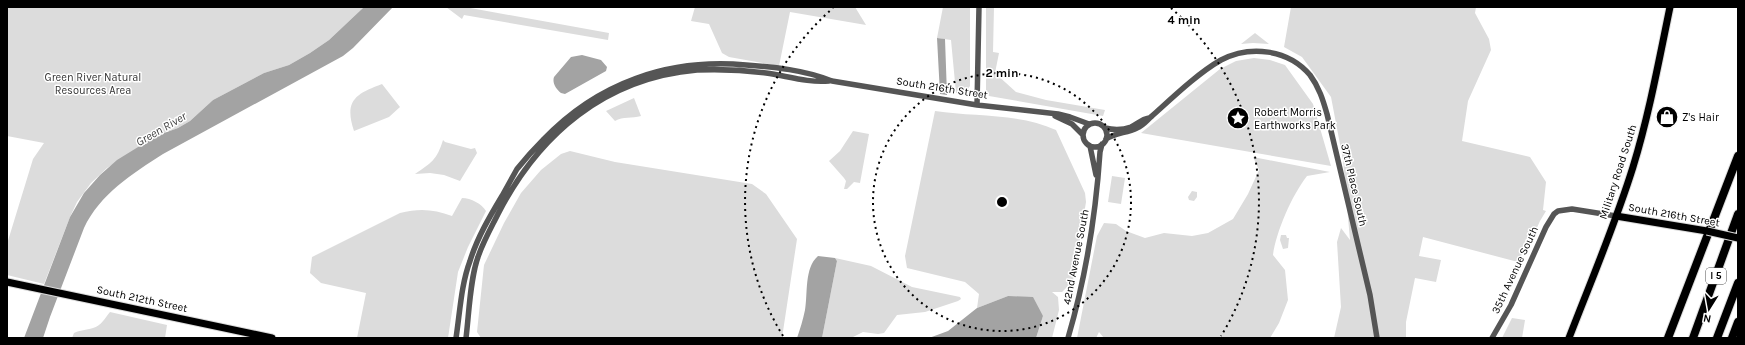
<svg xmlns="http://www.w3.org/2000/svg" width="1745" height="345" font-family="Karla,sans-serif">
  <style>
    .green { fill: #dcdcdc }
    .water { fill: #a3a3a3 }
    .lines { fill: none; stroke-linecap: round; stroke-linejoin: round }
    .major-casing { stroke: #dbdbdb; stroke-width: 9 }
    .highway-casing { stroke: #dbdbdb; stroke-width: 10 }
    .minor { stroke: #555; stroke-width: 5.5 }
    .major { stroke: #000; stroke-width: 7 }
    .highway { stroke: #000; stroke-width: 8 }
    .major-bridge-casing { stroke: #dbdbdb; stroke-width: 9; stroke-linecap: butt }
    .major-bridge { stroke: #000; stroke-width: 7 }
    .ring { fill: none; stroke: #000; stroke-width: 2; stroke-dasharray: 2 4 }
    .labels { text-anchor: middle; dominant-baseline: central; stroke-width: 3; stroke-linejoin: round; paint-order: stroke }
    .shield { fill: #fff; stroke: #4c4c4c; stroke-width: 1 }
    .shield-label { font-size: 10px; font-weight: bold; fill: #000 }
    .park-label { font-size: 11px; fill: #333; stroke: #fff }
    .street-label { font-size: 11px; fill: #000; stroke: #fff }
    .poi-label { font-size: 11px; fill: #000; stroke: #fff; text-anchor: start }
    .water-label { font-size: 12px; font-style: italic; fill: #444; stroke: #fff }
    .centre { fill: #000; stroke: #fff; stroke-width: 2 }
    .ring-label { font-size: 12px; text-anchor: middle; font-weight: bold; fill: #000; stroke: #fff; stroke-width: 3; stroke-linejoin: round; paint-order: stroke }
  </style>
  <rect width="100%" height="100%" fill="#fff"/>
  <path class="green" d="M7,7H364L329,40L310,53L289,65L264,73L213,100L190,121L178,128L156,136L107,168L91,183L77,202L70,217L44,284L7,275V244L33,159L44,143L7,136Z
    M446,7H465L609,33L608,40L464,15L462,19Z
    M695,7H855L866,25L790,12L779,66L729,57L722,53L709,24L691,21Z
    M943,7H970V86L965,93H956L951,40L937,38Z
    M986,7H994L993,52L999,53L995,73L1016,92L1046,100L1105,110L1103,116L989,96L986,91Z
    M1291,7H1476L1475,13L1489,39L1491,50L1468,101L1462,141L1530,157L1546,182L1543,210L1546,211L1540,221L1529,245L1527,244L1518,262L1423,237L1419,256L1441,260L1436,282L1415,278L1406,322V338H1334L1341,307L1337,242L1341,228L1350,240L1343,160L1331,97L1302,57L1284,47Z
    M1255,33L1269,44L1253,43L1241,44Z
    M1254,58L1270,60L1285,65L1313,104L1331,166L1141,133L1220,69L1236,61Z
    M382,84L400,107L389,117L354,131C344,101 355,94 382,84Z
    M634,98L641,116C632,119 623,116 615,121L606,111Z
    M935,111C974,117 1019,113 1056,130L1085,193L1086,202L1073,281L1062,292H1052L1058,297L1059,310L1052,338H1036L1043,316L1008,296L977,308L979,294L965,282L907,268L905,256Z
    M853,131L869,134L860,183L854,182L847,189H844L846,181L844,178L829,161L840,151Z
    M443,140L445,142L471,149L475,148L477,153L460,181L444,175L430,173L415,174C431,163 437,160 443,140Z
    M570,151L615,162L752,184L766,194L797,239L782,338H481L477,332L484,265L504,223L521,193L541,170L561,154Z
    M1253,157L1330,172L1307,176C1292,195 1276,232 1273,255L1285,270L1288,300L1279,323L1270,338H1104L1099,332L1096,338H1077L1097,236L1104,223L1116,224L1126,231L1145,238L1164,233L1192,236L1208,233L1233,219L1248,194L1259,170Z
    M1112,176L1125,178L1121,204L1108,202Z
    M1192,191L1197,192V197L1194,201L1189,200L1188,197Z
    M462,198C471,198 482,204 486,211L468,247L458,272L448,338H357L366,293L321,283L310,273L312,257L400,213C419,208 434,209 452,216Z
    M1281,235H1286L1287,238H1289L1288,248L1283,249L1280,240Z
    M835,258L871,266L912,287L960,297L961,299L958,301L925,312L897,315L884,333L878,334L863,332L851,338H822L837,261Z
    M110,312L167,325L165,338H72L74,333C80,330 86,330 93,328C101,326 105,318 110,312Z
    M1512,318L1525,320L1522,338H1502Z"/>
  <path class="water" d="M364,7H393L353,48L343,56L163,154C132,174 100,194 84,228L50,317L43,338H24L70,217L84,193L100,175L117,160L156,136L178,128L190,121L213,100L264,73L289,65L310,53L329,40Z
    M937,38L945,39L947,95L940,94Z
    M582,55L601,60L607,67L606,71L565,94L561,93C556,89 552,83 554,77L571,57Z
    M818,256L835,258L837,261L822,338H797C800,329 803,320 805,310C808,294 804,268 818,256Z
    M1008,296L1033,297L1043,316L1036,338H929L948,331L977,308Z"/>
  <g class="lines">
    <g class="major-casing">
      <path id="major" d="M1616,216L1707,231
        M7,282L272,338
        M1569,338C1591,281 1615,225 1633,167C1649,115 1659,60 1670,7"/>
    </g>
    <g class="highway-casing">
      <path id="highway" d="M1668,338L1738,156
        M1693,338L1738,214
        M1717,338L1738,283
        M1732,338L1738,322"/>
    </g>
    <path class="minor" d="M977,105L979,7
      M1055,116L1072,124L1083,135
      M1083 135a12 12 0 1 1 24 0a12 12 0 1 1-24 0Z
      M1105,128C1113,130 1123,130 1131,127C1137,124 1142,119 1149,118
      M1106,139C1115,133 1127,133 1137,128C1144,125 1147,120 1152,116C1172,98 1198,73 1221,60C1250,45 1288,49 1310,75C1319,87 1323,100 1327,114L1370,295L1377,338
      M1090,146L1096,175
      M456,338C460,312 461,285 470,261C477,238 490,216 502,196C507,187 512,178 517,169C525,159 534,149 543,140C597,83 668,58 746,65C774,67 805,70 832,81L977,105L1058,114L1070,117L1089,124
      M466,338C469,314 470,279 478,257C483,242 491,228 498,214C539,134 605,78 697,70C720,69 743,70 766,73C787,76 808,83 829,81
      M1068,338C1085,280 1096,212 1100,152L1102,144
      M1492,338L1511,305L1546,227L1554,214L1558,211L1572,209L1616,216"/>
    <use href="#major" class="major"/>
    <use href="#highway" class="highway"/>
    <g class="major-bridge-casing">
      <path id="major-bridge" d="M1707,231L1738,238"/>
    </g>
    <use href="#major-bridge" class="major-bridge"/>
  </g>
  <g class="ring">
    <circle cx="1002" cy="202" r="129"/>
    <path d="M783 336A257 257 0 0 1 833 8M1171 8A257 257 0 0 1 1221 336"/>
  </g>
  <defs>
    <g id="shop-disc" transform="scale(1.15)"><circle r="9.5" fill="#000" stroke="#fff"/><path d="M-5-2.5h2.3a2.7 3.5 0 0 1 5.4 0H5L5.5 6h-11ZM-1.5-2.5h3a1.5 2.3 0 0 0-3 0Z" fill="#fff"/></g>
    <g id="sight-disc" transform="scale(1.15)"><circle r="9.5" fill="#000" stroke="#fff"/><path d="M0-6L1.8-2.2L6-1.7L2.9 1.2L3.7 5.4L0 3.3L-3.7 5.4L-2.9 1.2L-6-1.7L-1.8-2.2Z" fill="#fff"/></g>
  </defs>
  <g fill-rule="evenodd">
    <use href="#shop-disc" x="1667" y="117"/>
    <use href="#sight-disc" x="1238" y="118"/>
  </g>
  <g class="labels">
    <rect class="shield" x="1706" y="268" width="20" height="16" rx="3"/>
    <g class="shield-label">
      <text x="1716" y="276">I 5</text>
    </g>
    <g class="park-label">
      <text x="93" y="77">Green River Natural<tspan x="93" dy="13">Resources Area</tspan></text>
    </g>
    <g class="street-label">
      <text transform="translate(942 88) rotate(9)">South 216th Street</text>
      <text transform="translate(1618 172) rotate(-72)">Military Road South</text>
      <text transform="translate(1354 185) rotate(77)">37th Place South</text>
      <text transform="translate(1674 215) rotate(10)">South 216th Street</text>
      <text transform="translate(1076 257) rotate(-79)">42nd Avenue South</text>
      <text transform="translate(1515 270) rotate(-65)">35th Avenue South</text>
      <text transform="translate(142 299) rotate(12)">South 212th Street</text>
    </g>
    <g class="poi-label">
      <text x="1254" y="112">Robert Morris<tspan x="1254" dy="13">Earthworks Park</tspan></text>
      <text x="1682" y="117">Z's Hair</text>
    </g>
    <g class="water-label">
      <text transform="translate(161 129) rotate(-30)">Green River</text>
    </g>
  </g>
  <circle cx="1002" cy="202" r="6" class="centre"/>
  <g class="ring-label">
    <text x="1184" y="24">4 min</text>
    <text x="1002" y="77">2 min</text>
  </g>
  <rect width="1745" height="345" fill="none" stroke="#000000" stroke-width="16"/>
  <g transform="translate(1709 309) rotate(191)" stroke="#ffffff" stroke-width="3" paint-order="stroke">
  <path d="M0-3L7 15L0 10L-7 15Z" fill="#000000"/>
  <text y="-6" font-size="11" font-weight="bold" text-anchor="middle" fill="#000000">N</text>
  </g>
</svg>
